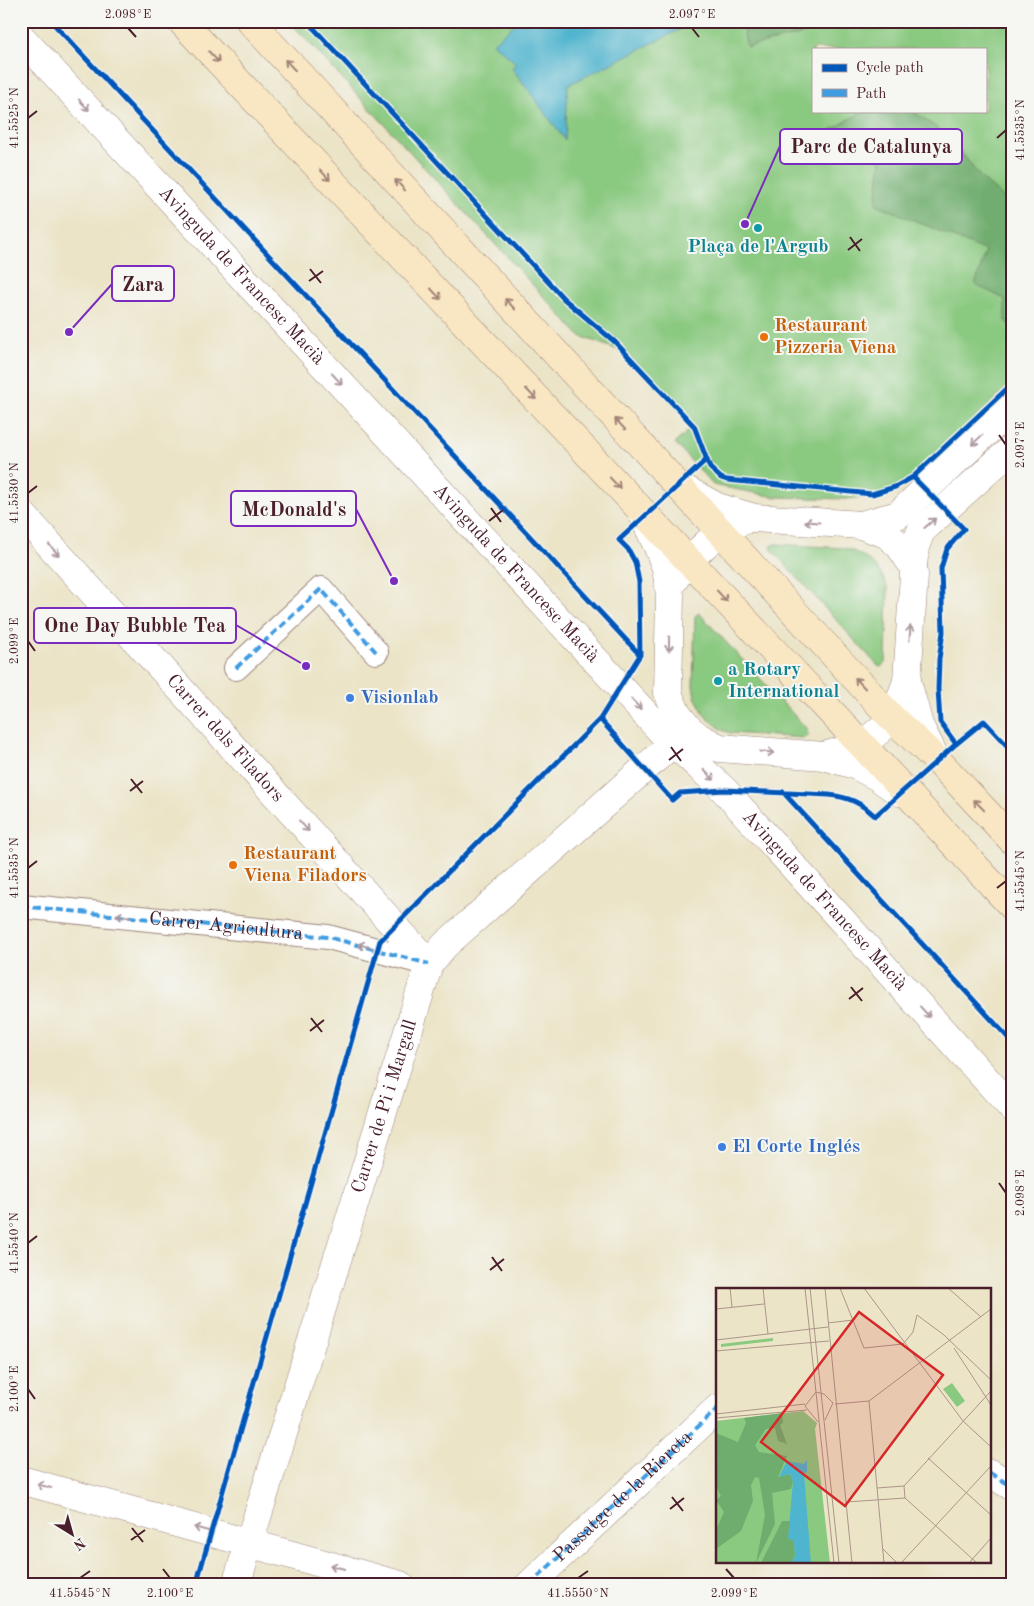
<svg xmlns="http://www.w3.org/2000/svg" width="1034" height="1606" font-family="'Old Standard TT',serif">
  <style>
    .green { fill: #8ac980; stroke: #6a7456; fill-rule: evenodd }
    .forest { fill: #6fad6e; stroke: #5c664c }
    .water { fill: #4fb4ce; stroke: #4c6a7c }
    .lines { fill: none; stroke-linecap: round; stroke-linejoin: round }
    .pedestrian-casing { stroke: #9a8279; stroke-width: 26 }
    .minor-casing { stroke: #9a8279; stroke-width: 29 }
    .tertiary-casing { stroke: #9a8279; stroke-width: 29 }
    .secondary-casing { stroke: #9a8279; stroke-width: 29 }
    .pedestrian { stroke: #fff; stroke-width: 24 }
    .minor { stroke: #fff; stroke-width: 28 }
    .tertiary { stroke: #fff; stroke-width: 28 }
    .secondary { stroke: #f9e7c3; stroke-width: 28 }
    .quiet { stroke: #409be1; stroke-width: 4; stroke-dasharray: 8 4; stroke-linecap: butt }
    .cycleway-casing { stroke: #f6f6f2; stroke-width: 8 }
    .cycleway { stroke: #0057b8; stroke-width: 5 }
    .oneway { stroke: #a28377 }
    .oneway2 { stroke: #ae9aa0 }
    .ticks { fill: none; stroke: #4a1f2b; stroke-width: 2 }
    .culture-dot { fill: #0f9aa8; stroke: #f6f6f2; stroke-width: 2 }
    .food-dot { fill: #e8710a; stroke: #f6f6f2; stroke-width: 2 }
    .shop-dot { fill: #3f7fe0; stroke: #f6f6f2; stroke-width: 2 }
    .labels { text-anchor: middle; dominant-baseline: central; stroke-width: 4; stroke-linejoin: round; paint-order: stroke }
    .culture-label { font-size: 19px; font-weight: bold; fill: #0d838f; stroke: #f6f6f2 }
    .street-label { font-size: 19px; fill: #4a1f2b; stroke: #f6f6f2 }
    .food-label { font-size: 19px; font-weight: bold; fill: #c56008; stroke: #f6f6f2; text-anchor: start }
    .shop-label { font-size: 19px; font-weight: bold; fill: #366cbe; stroke: #f6f6f2; text-anchor: start }
    .inset-road { fill: none; stroke: #ab9589; stroke-width: 1 }
    .view { fill: #d62828; fill-opacity: 0.15; stroke: #d62828; stroke-width: 2.5 }
    .inset-edge { fill: none; stroke: #4a1f2b; stroke-width: 2.5 }
    .leader { fill: none; stroke: #7b2cbf; stroke-width: 2 }
    .callout-dot { fill: #7b2cbf; stroke: #f6f6f2; stroke-width: 2 }
    .callout { fill: #f6f6f2; stroke: #7b2cbf; stroke-width: 2 }
    .callout-label { font-size: 20px; text-anchor: middle; font-weight: bold; fill: #4a1f2b }
    .neatline { fill: none; stroke: #4a1f2b; stroke-width: 2 }
    .ticks-label { font-size: 12px; text-anchor: middle; fill: #4a1f2b }
  </style>
  <rect width="100%" height="100%" fill="#f6f6f2"/>
  <filter id="ink" filterUnits="userSpaceOnUse"><feTurbulence type="fractalNoise" baseFrequency=".02" numOctaves="2"/><feDisplacementMap in="SourceGraphic" scale="10" xChannelSelector="R" yChannelSelector="G"/><feConvolveMatrix kernelMatrix="1 2 1 2 8 2 1 2 1" color-interpolation-filters="sRGB"/></filter>
  <filter id="wash" filterUnits="userSpaceOnUse"><feTurbulence type="fractalNoise" baseFrequency=".0096" numOctaves="4" result="noise"/><feDisplacementMap in="SourceGraphic" scale="20" xChannelSelector="R" yChannelSelector="G"/><feGaussianBlur stdDeviation="1.12" result="paint"/><feColorMatrix in="noise" values="0 0 0 0 0 0 0 0 0 0 0 0 0 0 0 0 0 1.4 0 .05"/><feComposite in="paint" operator="in"/></filter>
  <g filter="url(#wash)">
    <rect width="100%" height="100%" fill="#ebe4c7"/>
    <path class="green" d="M289,21H1013V383L913,477L885,495L845,499L776,497L713,485L675,443L694,426L626,353L580,336ZM813,49H985V111H813Z
      M775,544L844,548C866,554 881,568 888,589L886,662L881,667L878,666L773,551L771,548L772,545Z
      M699,613L807,729L808,736L804,738L730,733L722,730L706,717L695,697L693,686L695,616Z"/>
    <path class="forest" d="M741,21H820L821,30L747,47Z
      M863,111H912L949,136L981,178L1006,200L1013,194V327L1005,320V299L975,285L986,251L876,204L881,160L813,141Z"/>
    <path class="water" d="M515,21H697L568,85L565,140L512,68L516,63L493,43L516,23Z"/>
  </g>
  <g filter="url(#ink)">
    <g class="lines">
      <g class="pedestrian-casing">
        <g id="pedestrian">
          <path d="M236,668L321,589L376,652"/>
          <path id="s1" d="M21,906L328,937L429,964"/>
        </g>
      </g>
      <g class="minor-casing">
        <g id="minor">
          <path id="s2" d="M21,37L661,731L724,790L1013,1109"/>
          <path id="s3" d="M21,513L429,964"/>
          <path d="M861,525L898,515L1013,407"/>
          <path d="M913,566L915,547L921,531L1013,448"/>
          <path d="M990,1473L1013,1487"/>
          <path d="M21,1480L400,1585"/>
          <path id="s4" d="M529,1585L718,1408"/>
        </g>
      </g>
      <g class="tertiary-casing">
        <g id="tertiary">
          <path d="M681,487L717,507L754,518L861,525L886,534L899,545L913,566L914,575L907,681L893,719L862,745L824,756"/>
          <path d="M643,515L657,545L666,568L670,595L668,693L677,714L689,729L699,737L719,748L824,756L855,765L878,777L899,792"/>
          <path d="M674,580C686,560 720,528 743,521"/>
          <path d="M907,681L919,725L936,759"/>
          <path id="s5" d="M236,1585L429,964L445,945L689,729"/>
        </g>
      </g>
      <g class="secondary-casing">
        <path id="secondary" d="M181,21L862,745L1013,907
          M250,21L893,719L938,761L1013,841"/>
      </g>
      <use href="#pedestrian" class="pedestrian"/>
      <use href="#minor" class="minor"/>
      <use href="#tertiary" class="tertiary"/>
      <use href="#secondary" class="secondary"/>
      <path class="quiet" d="M236,668L321,589L376,652
        M21,906L328,937L429,964
        M990,1473L1013,1487
        M529,1585L718,1408"/>
      <g class="cycleway-casing">
        <path id="cycleway" d="M51,21L640,655
          M307,21L564,299L615,342L694,426L710,468L721,478L727,480L872,494L895,487L913,477L1013,383
          M707,459L619,540L628,549L635,562L639,582L640,655L600,719L672,800L680,793L724,790L829,795C849,797 861,803 875,816L956,744
          M913,477L964,529L947,549L941,568L943,632L939,659L938,689L940,722L956,744L984,721L1013,752
          M783,792L1013,1043
          M196,1585L380,941L600,719"/>
      </g>
      <use href="#cycleway" class="cycleway"/>
    </g>
    <defs><path id="oneway-shaft" d="M-6 0H5M1.5-3L5.5 0L1.5 3" fill="none" stroke-width="1.6" stroke-linecap="round" stroke-linejoin="round" transform="scale(1.25)"/></defs>
    <g class="oneway">
      <use href="#oneway-shaft" transform="translate(214 57) rotate(47)"/>
      <use href="#oneway-shaft" transform="translate(290 65) rotate(-133)"/>
      <use href="#oneway-shaft" transform="translate(325 175) rotate(47)"/>
      <use href="#oneway-shaft" transform="translate(400 185) rotate(-133)"/>
      <use href="#oneway-shaft" transform="translate(436 294) rotate(47)"/>
      <use href="#oneway-shaft" transform="translate(510 304) rotate(-133)"/>
      <use href="#oneway-shaft" transform="translate(531 394) rotate(47)"/>
      <use href="#oneway-shaft" transform="translate(620 424) rotate(-133)"/>
      <use href="#oneway-shaft" transform="translate(615 483) rotate(47)"/>
      <use href="#oneway-shaft" transform="translate(722 596) rotate(47)"/>
      <use href="#oneway-shaft" transform="translate(860 683) rotate(-133)"/>
      <use href="#oneway-shaft" transform="translate(979 805) rotate(-134)"/>
    </g>
    <g class="oneway2">
      <use href="#oneway-shaft" transform="translate(84 105) rotate(47)"/>
      <use href="#oneway-shaft" transform="translate(337 379) rotate(47)"/>
      <use href="#oneway-shaft" transform="translate(977 440) rotate(137)"/>
      <use href="#oneway-shaft" transform="translate(812 522) rotate(-176)"/>
      <use href="#oneway-shaft" transform="translate(930 523) rotate(-41)"/>
      <use href="#oneway-shaft" transform="translate(54 550) rotate(48)"/>
      <use href="#oneway-shaft" transform="translate(910 633) rotate(-86)"/>
      <use href="#oneway-shaft" transform="translate(669 644) rotate(91)"/>
      <use href="#oneway-shaft" transform="translate(636 704) rotate(47)"/>
      <use href="#oneway-shaft" transform="translate(767 752) rotate(4)"/>
      <use href="#oneway-shaft" transform="translate(709 775) rotate(44)"/>
      <use href="#oneway-shaft" transform="translate(304 826) rotate(48)"/>
      <use href="#oneway-shaft" transform="translate(123 916) rotate(-174)"/>
      <use href="#oneway-shaft" transform="translate(365 946) rotate(-165)"/>
      <use href="#oneway-shaft" transform="translate(925 1012) rotate(48)"/>
      <use href="#oneway-shaft" transform="translate(44 1486) rotate(-165)"/>
      <use href="#oneway-shaft" transform="translate(201 1529) rotate(-165)"/>
      <use href="#oneway-shaft" transform="translate(337 1567) rotate(-164)"/>
    </g>
  </g>
  <path class="ticks" d="M128,28L136,37M692,28L699,37M28,118L37,111M997,138L1006,130M850,237L860,251M848,250L862,239M310,269L321,283M309,281L323,271M999,435L1006,445M28,493L37,486M491,508L501,522M489,521L503,510M28,641L35,651M671,747L681,761M669,760L683,749M131,779L142,793M130,791L143,781M28,868L37,861M997,888L1006,881M851,987L862,1001M849,999L863,988M311,1018L322,1032M310,1031L324,1020M999,1183L1006,1193M28,1243L37,1236M492,1257L502,1271M490,1270L504,1259M28,1389L35,1399M672,1497L683,1511M670,1509L684,1498M132,1528L143,1542M131,1540L145,1530M163,1569L170,1578M726,1569L734,1578M80,1578L90,1571M578,1578L588,1571"/>
  <g class="culture-dot">
    <circle cx="758" cy="228" r="5"/>
    <circle cx="718" cy="681" r="5"/>
  </g>
  <g class="food-dot">
    <circle cx="764" cy="337" r="5"/>
    <circle cx="233" cy="865" r="5"/>
  </g>
  <g class="shop-dot">
    <circle cx="350" cy="698" r="5"/>
    <circle cx="722" cy="1147" r="5"/>
  </g>
  <g class="labels">
    <g class="culture-label">
      <text x="758" y="247">Plaça de l'Argub</text>
      <text x="728" y="670" text-anchor="start">a Rotary<tspan x="728" dy="22">International</tspan></text>
    </g>
    <g class="street-label">
      <text stroke="none"><textPath href="#s2" startOffset="325">Avinguda de Francesc Macià</textPath></text>
      <text stroke="none"><textPath href="#s2" startOffset="730">Avinguda de Francesc Macià</textPath></text>
      <text stroke="none"><textPath href="#s3" startOffset="304">Carrer dels Filadors</textPath></text>
      <text stroke="none"><textPath href="#s2" startOffset="1180">Avinguda de Francesc Macià</textPath></text>
      <text stroke="none"><textPath href="#s1" startOffset="206">Carrer Agricultura</textPath></text>
      <text stroke="none"><textPath href="#s5" startOffset="501">Carrer de Pi i Margall</textPath></text>
      <text stroke="none"><textPath href="#s4" startOffset="129">Passatge de la Riereta</textPath></text>
    </g>
    <g class="food-label">
      <text x="774" y="326">Restaurant<tspan x="774" dy="22">Pizzeria Viena</tspan></text>
      <text x="243" y="854">Restaurant<tspan x="243" dy="22">Viena Filadors</tspan></text>
    </g>
    <g class="shop-label">
      <text x="360" y="698">Visionlab</text>
      <text x="732" y="1147">El Corte Inglés</text>
    </g>
  </g>
  <g transform="translate(716 1288)">
    <rect width="275" height="275" fill="#ebe4c7"/>
    <path d="M57,50V53L5,59V56ZM236,95L249,113L241,119L227,101ZM87,123L101,135L99,141L114,275H0V133Z" fill="#8ac980"/>
    <path d="M66,125L67,135L64,137L71,156L62,153L59,140L50,141L39,157L43,164L71,168L62,189L74,186L77,194L75,201L56,205L59,236L40,275L49,227L43,190L39,189L35,197L37,213L25,243L0,261V242L8,224L0,212L5,208L0,198V145L22,154L30,135L28,130ZM66,233H75L72,250L78,253L79,268L75,275H45Z" fill="#6fad6e"/>
    <path d="M91,172V184L88,185L95,275H75L79,268L78,253L72,250L77,194L74,186L63,189L71,173L88,176Z" fill="#4fb4ce"/>
    <path class="inset-road" d="M14,0L16,19M47,0L52,46M89,0L118,275M94,0L123,275M109,0L136,275M124,0L148,60L187,56M148,0L247,133L275,159M232,0L265,29M0,21L48,16M112,35L137,32M0,52L112,39M187,56L197,44L201,27L228,47L275,92M238,60L275,117M0,63L113,53M153,113L168,275M119,116L153,113L275,21M0,126L89,116M0,130L91,122M102,134L89,118L100,104L108,106L117,115L109,132M212,170L275,227M188,198L189,210L261,275M161,200L188,198L275,103M130,214L189,210M167,261L181,275M185,275L275,178M253,275L275,250"/>
    <path class="view" d="M143,24L227,87L129,218L45,154Z"/>
    <rect width="275" height="275" class="inset-edge"/>
  </g>
  <path class="leader" d="M745 224L780 146M69 332L112 284M394 581L356 509M306 666L236 625"/>
  <g class="callout-dot">
    <circle cx="745" cy="224" r="5"/>
    <circle cx="69" cy="332" r="5"/>
    <circle cx="394" cy="581" r="5"/>
    <circle cx="306" cy="666" r="5"/>
  </g>
  <g class="callout">
    <rect x="780" y="129" width="182" height="35" rx="5"/>
    <rect x="112" y="266" width="62" height="35" rx="5"/>
    <rect x="231" y="491" width="125" height="35" rx="5"/>
    <rect x="34" y="608" width="202" height="35" rx="5"/>
  </g>
  <g class="callout-label">
    <text x="871" y="153">Parc de Catalunya</text>
    <text x="143" y="291">Zara</text>
    <text x="294" y="516">McDonald's</text>
    <text x="135" y="632">One Day Bubble Tea</text>
  </g>
  <rect width="1034" height="1606" fill="none" stroke="#f6f6f2" stroke-width="55"/>
  <rect x="812" y="48" width="175" height="65" fill="#f6f6f2" stroke="#b1a0a2"/>
  <rect x="822" y="64" width="25" height="8" fill="#0057b8" stroke="#b1a0a2"/>
  <text x="856" y="72" font-size="15" fill="#4a1f2b">Cycle path</text>
  <rect x="822" y="89" width="25" height="8" fill="#409be1" stroke="#b1a0a2"/>
  <text x="856" y="98" font-size="15" fill="#4a1f2b">Path</text>
  <g transform="translate(72 1534) rotate(143)" stroke="#f6f6f2" stroke-width="4" paint-order="stroke">
  <path d="M0-4L9 19L0 12L-9 19Z" fill="#4a1f2b"/>
  <text y="-8" font-size="14" font-weight="bold" text-anchor="middle" fill="#4a1f2b">N</text>
  </g>
  <rect x="28" y="28" width="978" height="1550" class="neatline"/>
  <g class="ticks-label">
    <text x="128" y="18">2.098°E</text>
    <text x="692" y="18">2.097°E</text>
    <text transform="translate(14 118) rotate(-90)" y="4">41.5525°N</text>
    <text transform="translate(1020 130) rotate(-90)" y="4">41.5535°N</text>
    <text transform="translate(1020 445) rotate(-90)" y="4">2.097°E</text>
    <text transform="translate(14 493) rotate(-90)" y="4">41.5530°N</text>
    <text transform="translate(14 641) rotate(-90)" y="4">2.099°E</text>
    <text transform="translate(14 868) rotate(-90)" y="4">41.5535°N</text>
    <text transform="translate(1020 881) rotate(-90)" y="4">41.5545°N</text>
    <text transform="translate(1020 1193) rotate(-90)" y="4">2.098°E</text>
    <text transform="translate(14 1243) rotate(-90)" y="4">41.5540°N</text>
    <text transform="translate(14 1389) rotate(-90)" y="4">2.100°E</text>
    <text x="80" y="1597">41.5545°N</text>
    <text x="170" y="1597">2.100°E</text>
    <text x="578" y="1597">41.5550°N</text>
    <text x="734" y="1597">2.099°E</text>
  </g>
</svg>
